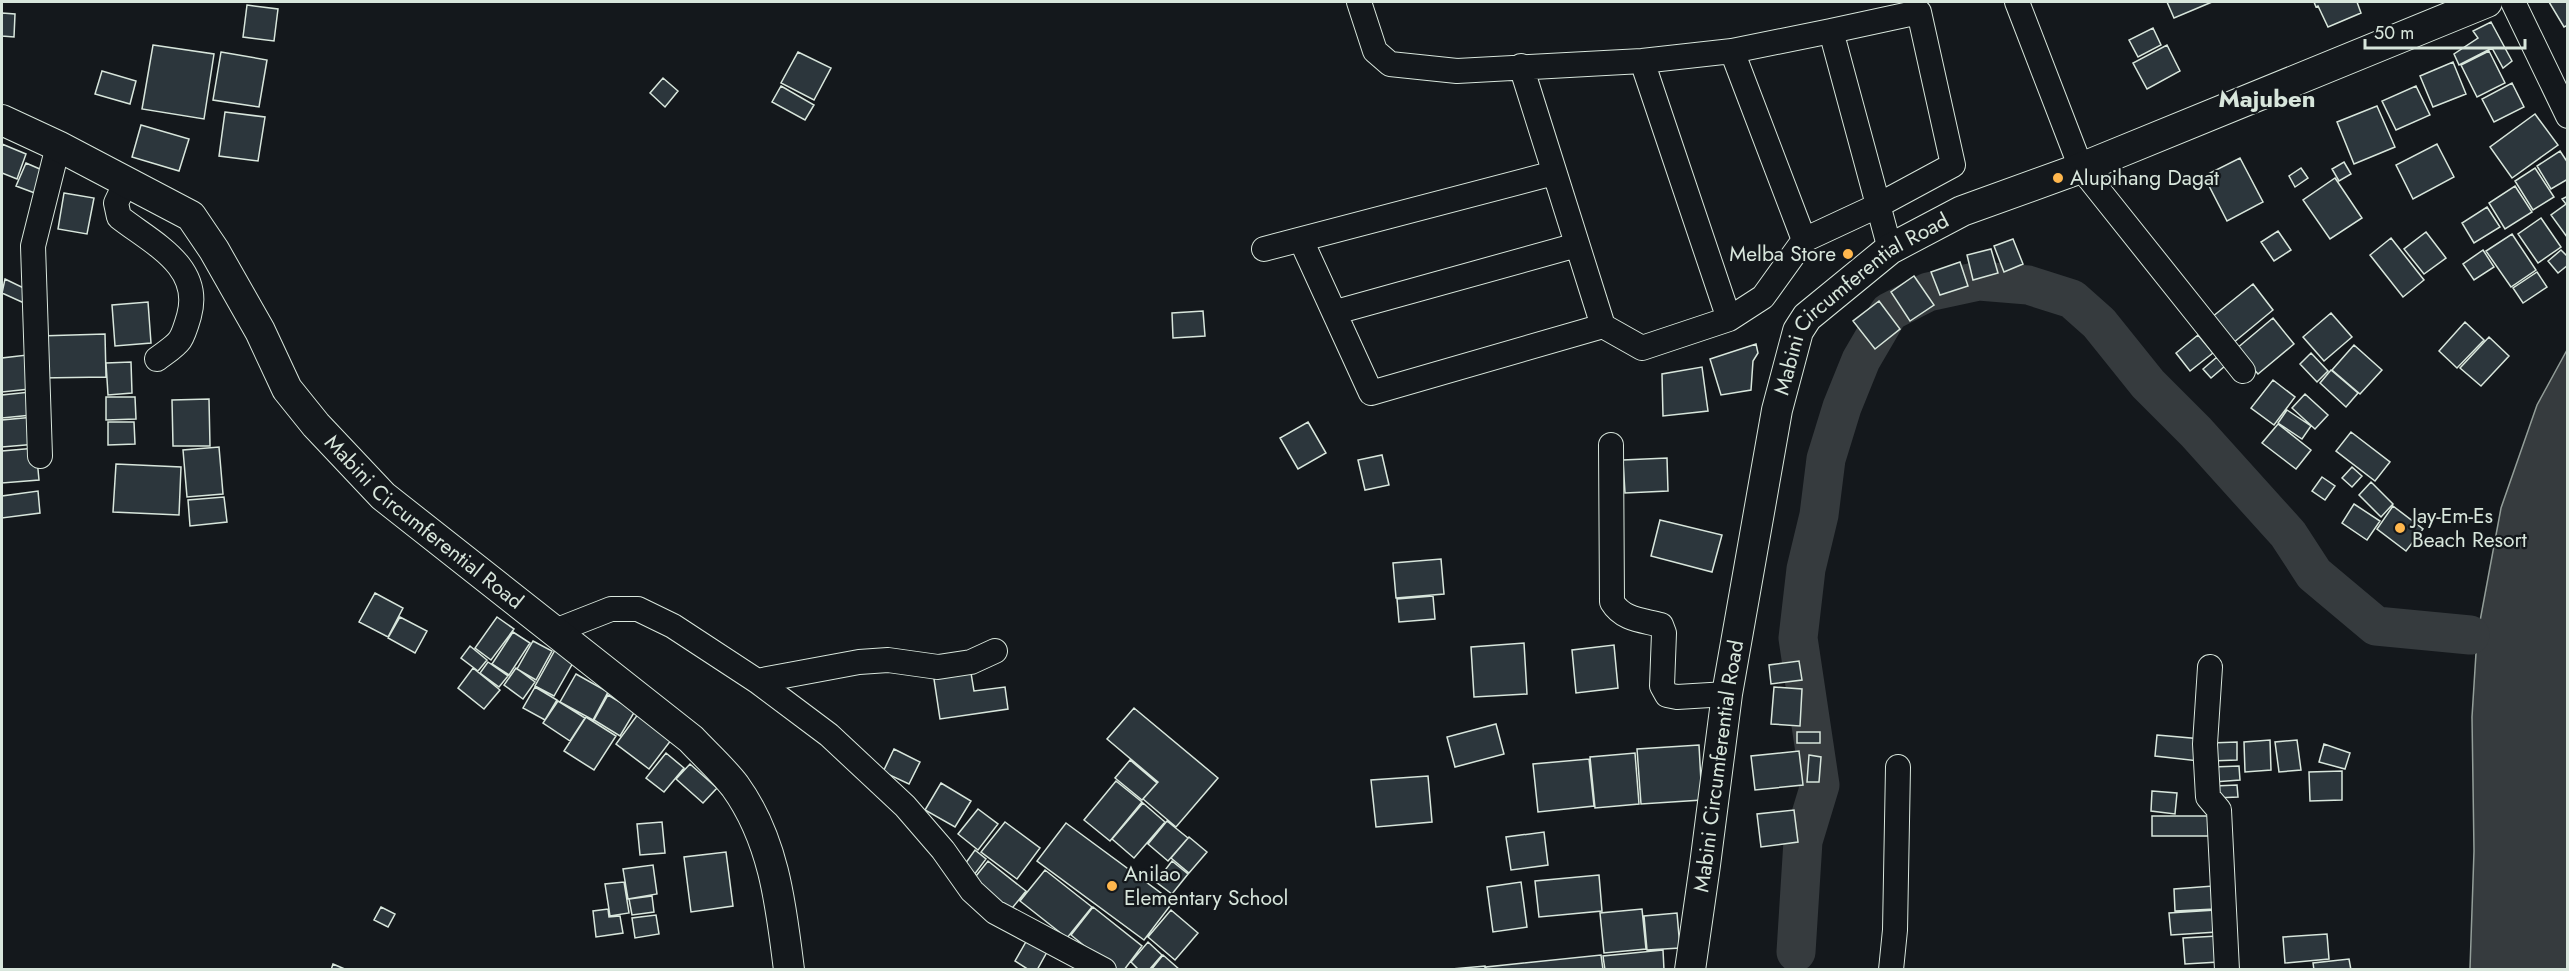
<svg xmlns="http://www.w3.org/2000/svg" width="2569" height="971" font-family="Jost,sans-serif">
  <style>
    .water { fill: #363b3e; stroke: #939e99; stroke-width: 1.5 }
    .lines { fill: none; stroke-linecap: round; stroke-linejoin: round }
    .river { stroke: #363b3e; stroke-width: 39 }
    .building { fill: #2c363c; stroke: #d8e6dc; stroke-width: 1.5 }
    .minor-casing { stroke: #d8e6dc; stroke-width: 26 }
    .major-casing { stroke: #d8e6dc; stroke-width: 32 }
    .minor { stroke: #14181c; stroke-width: 24 }
    .major { stroke: #14181c; stroke-width: 30 }
    .poi-dot { fill: #ffb74d; stroke: #14181c; stroke-width: 2 }
    .labels { text-anchor: middle; dominant-baseline: central; stroke-width: 4.5; stroke-linejoin: round; paint-order: stroke }
    .poi-label { font-size: 21px; fill: #d8e6dc; stroke: #14181c; text-anchor: start }
    .street-label { font-size: 21px; fill: #d8e6dc; stroke: #14181c }
    .quarter-label { font-size: 24px; font-weight: bold; fill: #d8e6dc; stroke: #14181c }
  </style>
  <rect width="100%" height="100%" fill="#14181c"/>
  <path class="water" d="M2567,350V969H2470L2474,851L2472,717L2477,637L2501,508L2537,405Z"/>
  <g class="lines">
    <path class="river" d="M1796,952L1803,841L1820,785L1798,638L1806,569L1819,515L1826,459L1842,407L1861,360L1889,312L1928,292L1979,281L2028,285L2072,299L2099,323L2148,384L2196,432L2288,534L2314,574L2376,626L2470,635"/>
  </g>
  <path class="building" d="M2167,2H2212L2174,18Z
    M2314,2H2357L2361,13L2328,27L2318,6L2316,7Z
    M2549,2H2568V25L2564,27Z
    M247,5L278,9L274,41L243,37Z
    M2,13L15,14L14,37L2,36Z
    M2491,22L2512,61L2503,68L2492,48L2459,65L2454,54L2478,38L2473,31Z
    M2153,28L2161,45L2138,57L2129,40Z
    M153,45L214,54L204,119L142,109Z
    M2167,45L2180,71L2147,89L2133,63Z
    M2489,51L2505,83L2477,97L2461,65Z
    M221,52L267,60L259,107L213,100Z
    M798,52L831,68L814,100L781,83Z
    M2453,62L2466,94L2433,107L2420,76Z
    M102,71L136,81L130,104L95,94Z
    M663,78L678,91L665,107L650,93Z
    M2512,83L2524,107L2494,122L2482,99Z
    M781,86L814,105L805,120L772,102Z
    M2416,86L2430,115L2396,130L2382,101Z
    M2377,106L2395,147L2354,164L2337,122Z
    M225,112L265,117L258,161L219,156Z
    M2535,114L2558,145L2512,178L2490,147Z
    M141,125L189,139L179,171L132,157Z
    M2,144L26,154L17,179L2,173Z
    M2437,144L2454,177L2413,199L2396,165Z
    M2560,151L2568,163V179L2551,189L2537,166Z
    M2240,158L2263,202L2227,221L2204,176Z
    M2344,162L2351,174L2339,181L2332,169Z
    M26,163L49,173L40,195L16,186Z
    M2301,168L2308,178L2295,187L2289,176Z
    M2535,168L2554,197L2533,210L2515,181Z
    M2335,178L2362,218L2330,239L2303,200Z
    M2515,186L2532,212L2505,229L2489,203Z
    M64,193L94,198L87,234L58,229Z
    M2568,196V237H2567L2551,215L2566,204L2562,199Z
    M2487,207L2500,227L2474,243L2462,223Z
    M2541,218L2561,247L2538,263L2518,234Z
    M2278,231L2291,250L2274,261L2261,242Z
    M2426,232L2446,258L2424,274L2404,249Z
    M2512,234L2536,270L2511,287L2486,251Z
    M2391,238L2424,280L2403,297L2370,255Z
    M2013,239L2023,264L2004,272L1994,246Z
    M1991,249L1998,273L1973,280L1967,255Z
    M2483,250L2494,267L2474,280L2463,264Z
    M2561,250L2568,257V265L2558,273L2548,261Z
    M1960,262L1968,286L1940,295L1931,272Z
    M2537,272L2547,287L2523,303L2513,288Z
    M1914,276L1934,305L1910,321L1891,292Z
    M5,279L30,291L24,303L2,293Z
    M2253,284L2273,310L2233,343L2212,317Z
    M1879,301L1900,329L1875,349L1853,321Z
    M148,302L151,343L115,346L112,305Z
    M1203,311L1205,336L1173,338L1172,313Z
    M2331,313L2352,337L2324,361L2303,337Z
    M2273,318L2294,344L2258,374L2236,349Z
    M2465,322L2484,340L2457,368L2439,351Z
    M105,334L106,377L40,378L39,336Z
    M2198,335L2213,353L2190,371L2176,353Z
    M2489,337L2509,356L2481,386L2460,368Z
    M1756,344L1758,353L1753,361L1751,390L1721,395L1710,359Z
    M2354,345L2382,370L2360,394L2332,370Z
    M2311,353L2328,371L2317,382L2300,364Z
    M27,355L30,389L2,392V358Z
    M2217,357L2225,366L2211,378L2203,369Z
    M131,362L132,393L108,395L106,363Z
    M1702,367L1708,411L1663,416L1662,374Z
    M2331,370L2358,393L2346,407L2320,383Z
    M2273,380L2295,397L2274,425L2251,408Z
    M30,392L32,415L2,418V395Z
    M2305,394L2328,415L2315,429L2292,408Z
    M106,397H135L136,419L106,420Z
    M209,399L210,446H173L172,400Z
    M2287,410L2311,426L2302,439L2278,423Z
    M34,417L37,444L2,447V420Z
    M108,422H134L135,444L108,445Z
    M1308,422L1326,453L1298,469L1280,438Z
    M2278,424L2311,450L2296,469L2262,443Z
    M2351,432L2390,462L2375,481L2336,451Z
    M219,447L223,494L187,497L183,450Z
    M36,448L39,480L2,483V451Z
    M1382,455L1389,485L1365,490L1358,460Z
    M1667,458L1668,491L1625,493L1623,460Z
    M116,464L181,467L179,515L113,512Z
    M2352,467L2362,476L2352,487L2342,478Z
    M2322,477L2335,486L2325,500L2312,491Z
    M2371,482L2393,504L2381,517L2359,495Z
    M38,491L40,513L2,518V496Z
    M224,497L227,522L190,526L188,500Z
    M2354,504L2380,521L2367,540L2342,523Z
    M2393,506L2423,529L2406,551L2377,529Z
    M1660,520L1722,535L1712,572L1651,556Z
    M1441,559L1444,594L1396,598L1393,563Z
    M375,593L403,608L388,637L359,622Z
    M1433,596L1435,619L1399,622L1397,599Z
    M400,617L427,631L415,653L388,638Z
    M497,617L514,629L491,660L475,648Z
    M513,632L530,643L509,675L492,664Z
    M533,641L552,651L536,680L517,669Z
    M1524,643L1527,694L1474,697L1471,647Z
    M1614,645L1618,688L1576,693L1572,650Z
    M470,646L487,660L478,671L461,658Z
    M555,650L574,661L554,696L535,686Z
    M1799,661L1802,680L1771,684L1769,665Z
    M488,662L508,676L499,687L480,673Z
    M473,668L500,690L484,709L458,688Z
    M516,668L535,682L523,699L504,685Z
    M971,673L974,691L1005,687L1008,709L940,719L934,679Z
    M576,674L608,692L593,720L560,702Z
    M535,687L557,700L545,720L523,708Z
    M1774,687L1802,689L1800,726L1771,724Z
    M608,695L635,711L620,736L594,720Z
    M558,701L585,718L570,741L543,723Z
    M1134,708L1218,778L1176,827L1143,799L1158,782L1107,739Z
    M641,710L675,735L649,769L616,744Z
    M586,717L616,736L594,770L564,751Z
    M1496,724L1504,754L1455,767L1447,737Z
    M1797,732H1820V743H1797Z
    M2157,735L2202,739L2199,761L2155,756Z
    M2270,740L2271,770L2245,772L2244,742Z
    M2297,740L2301,770L2279,772L2275,742Z
    M2237,742V760L2210,761V743Z
    M2324,744L2350,753L2345,769L2319,762Z
    M1699,745L1702,800L1641,804L1637,749Z
    M894,749L920,762L909,784L883,772Z
    M1799,751L1803,785L1755,790L1751,756Z
    M666,753L684,768L664,792L646,778Z
    M1635,753L1639,804L1595,808L1590,757Z
    M1809,755L1821,757L1819,782H1807Z
    M1589,759L1594,806L1538,812L1533,764Z
    M1130,760L1157,783L1142,800L1115,778Z
    M690,764L717,788L703,803L676,779Z
    M2239,766L2240,780L2214,782L2213,767Z
    M2342,771V800L2310,801L2309,772Z
    M1428,776L1432,822L1376,827L1371,780Z
    M1116,781L1142,802L1110,841L1084,820Z
    M941,783L971,801L955,827L925,810Z
    M2237,785L2238,797L2215,798L2214,786Z
    M2152,791L2177,793L2175,814L2151,811Z
    M1143,803L1165,822L1134,858L1112,839Z
    M978,809L998,824L978,850L958,834Z
    M1794,810L1798,842L1761,847L1757,814Z
    M2152,816H2210V836H2152Z
    M1167,821L1188,838L1168,861L1148,844Z
    M662,822L665,853L640,855L637,824Z
    M1005,822L1040,848L1017,879L981,852Z
    M1066,823L1173,902L1144,940L1037,861Z
    M1544,832L1548,865L1511,870L1506,837Z
    M1189,837L1207,852L1189,873L1171,858Z
    M975,850L986,859L971,879L960,871Z
    M726,852L733,906L691,912L684,857Z
    M988,861L1026,891L1009,912L972,881Z
    M1172,861L1188,874L1172,894L1156,882Z
    M653,865L657,894L628,899L623,869Z
    M1045,870L1092,907L1067,938L1020,901Z
    M1599,875L1602,911L1539,917L1535,881Z
    M624,882L629,913L610,916L605,884Z
    M1521,882L1527,927L1493,932L1487,887Z
    M2213,886L2215,909L2175,911L2174,889Z
    M652,896L654,912L632,915L629,899Z
    M381,907L395,914L388,927L374,920Z
    M1093,907L1142,946L1124,970H1114L1071,935Z
    M608,909L609,917L620,916L623,933L596,937L593,911Z
    M1642,909L1646,949L1604,953L1600,913Z
    M1171,910L1198,933L1175,960L1148,937Z
    M2216,910L2217,932L2171,935L2169,913Z
    M1677,913L1680,948L1647,950L1644,916Z
    M656,915L659,934L635,938L632,918Z
    M2327,934L2329,959L2285,963L2283,937Z
    M2217,936L2219,962L2185,964L2183,938Z
    M1027,940L1047,952L1037,970H1029L1015,961Z
    M1148,942L1162,955L1149,970H1139L1131,962Z
    M1663,950L1664,970H1605L1603,956Z
    M1163,955L1180,970H1151Z
    M1601,955L1603,970H1486V967Z
    M2349,959L2351,970H2314L2313,963Z
    M333,964L347,970H331Z
    M1485,966V970H1440Z"/>
  <g class="lines">
    <g class="minor-casing">
      <path id="minor" d="M1359,2L1375,51L1390,64L1457,71L1642,61L1732,51L1831,31L1890,249
        M2017,2L2081,168L2243,371
        M2513,2L2568,116
        M1732,51L1804,240
        M1642,61L1729,319
        M1521,66L1603,326
        M126,182L116,203L119,217C152,243 203,266 189,316C181,344 180,342 157,359
        M1301,240L1371,393L1603,326L1642,348L1729,319L1763,297L1804,240L1877,206L1953,165L1919,12L1831,31
        M1264,249L1554,173
        M1336,312L1577,245
        M1611,445L1612,602C1623,620 1642,620 1661,625L1664,633L1662,686L1667,695L1677,697L1727,694
        M40,456L33,246L58,146
        M555,631L611,609H638L673,626L757,681L829,735L905,806L943,850L972,891L995,912L1104,970
        M2210,667L2205,744L2208,797L2219,810L2227,970
        M757,681L859,662L888,660L938,667L971,662L995,651
        M1891,970L1895,930L1898,767"/>
    </g>
    <g class="major-casing">
      <g id="major">
        <path id="s1" d="M2,120L58,146L191,216L214,250L260,331L287,389L316,425L383,496L691,739C705,754 722,769 735,786C774,840 781,905 789,970"/>
        <path id="s2" d="M1690,970L1705,865L1727,694L1777,410L1798,331L1807,317L1890,249L1962,211L2081,168L2487,2"/>
      </g>
    </g>
    <use href="#minor" class="minor"/>
    <use href="#major" class="major"/>
  </g>
  <g class="poi-dot">
    <circle cx="2058" cy="178" r="6"/>
    <circle cx="1848" cy="254" r="6"/>
    <circle cx="2400" cy="528" r="6"/>
    <circle cx="1112" cy="886" r="6"/>
  </g>
  <g class="labels">
    <g class="poi-label">
      <text x="2070" y="178">Alupihang Dagat</text>
      <text x="1836" y="254" text-anchor="end">Melba Store</text>
      <text x="2412" y="516">Jay-Em-Es<tspan x="2412" dy="24">Beach Resort</tspan></text>
      <text x="1124" y="874">Anilao<tspan x="1124" dy="24">Elementary School</tspan></text>
    </g>
    <g class="street-label">
      <text stroke="none"><textPath href="#s2" startOffset="710">Mabini Circumferential Road</textPath></text>
      <text stroke="none"><textPath href="#s1" startOffset="602">Mabini Circumferential Road</textPath></text>
      <text stroke="none"><textPath href="#s2" startOffset="206">Mabini Circumferential Road</textPath></text>
    </g>
    <g class="quarter-label">
      <text x="2267" y="98">Majuben</text>
    </g>
  </g>
  <rect width="2569" height="971" fill="none" stroke="#d8e6dc" stroke-width="6"/>
  <path d="M2365 39v9h160v-9" fill="none" stroke="#d8e6dc" stroke-width="3"/>
  <text x="2374" y="39" font-size="18" fill="#d8e6dc" stroke="#14181c" stroke-width="4.5" paint-order="stroke">50 m</text>
</svg>
